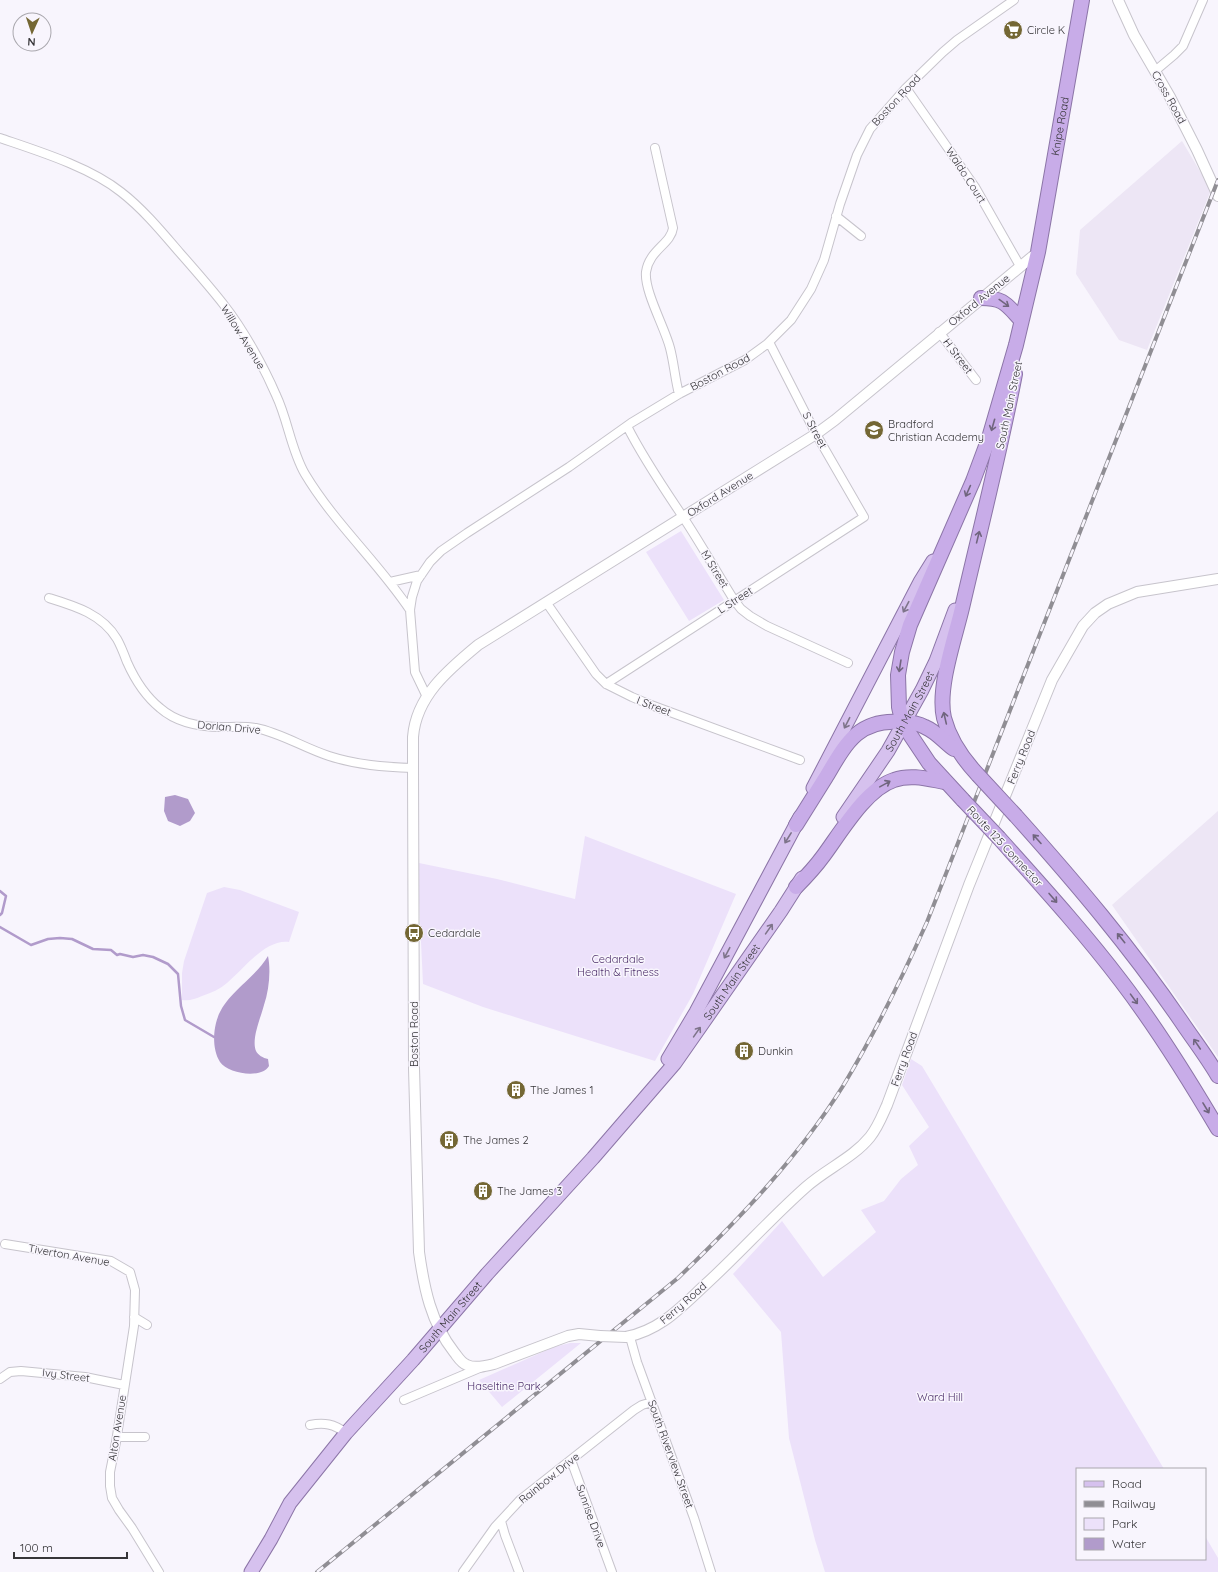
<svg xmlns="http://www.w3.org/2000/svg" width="1218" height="1572" font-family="Quicksand,sans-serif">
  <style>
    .built { fill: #ede6f5 }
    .green { fill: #ece1fa }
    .water { fill: #b19bcb }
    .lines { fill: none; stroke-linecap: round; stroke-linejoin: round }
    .stream { stroke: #b19bcb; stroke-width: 2.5 }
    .minor-casing { stroke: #c7c4cc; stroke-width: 10 }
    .tertiary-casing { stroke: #c7c4cc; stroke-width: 12 }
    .primary-casing { stroke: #8c75a7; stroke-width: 15 }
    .trunk-casing { stroke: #8c75a7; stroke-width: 16 }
    .minor { stroke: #fff; stroke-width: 8 }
    .tertiary { stroke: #fff; stroke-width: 10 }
    .primary { stroke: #d6c1ee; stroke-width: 13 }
    .trunk { stroke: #c8ace8; stroke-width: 14 }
    .rail-casing { stroke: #908e94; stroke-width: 4 }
    .rail { stroke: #f8f5fd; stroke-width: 2.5; stroke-dasharray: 8; stroke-linecap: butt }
    .tertiary-bridge-casing { stroke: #c7c4cc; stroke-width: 12; stroke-linecap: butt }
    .trunk-bridge-casing { stroke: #8c75a7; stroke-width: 16; stroke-linecap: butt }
    .tertiary-bridge { stroke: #fff; stroke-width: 10 }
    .trunk-bridge { stroke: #c8ace8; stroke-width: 14 }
    .oneway { stroke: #70657e }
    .oneway2 { stroke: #7e748a }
    .labels { text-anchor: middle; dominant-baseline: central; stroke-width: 3; stroke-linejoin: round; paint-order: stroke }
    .poi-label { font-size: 11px; fill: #363538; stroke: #f8f5fd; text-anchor: start }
    .street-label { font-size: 11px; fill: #363538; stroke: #f8f5fd }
    .park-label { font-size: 11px; fill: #4e306b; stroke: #f8f5fd }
  </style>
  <rect width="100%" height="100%" fill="#f8f5fd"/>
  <path class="built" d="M1182,141L1211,190L1147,350L1119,340L1076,274L1080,230Z
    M1218,811V1057L1112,905Z"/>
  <path class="green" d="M681,531L724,600L689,621L646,552Z
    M585,836L736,894L693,994L655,1061L483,1007L423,984L419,900V863L497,879L575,899Z
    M224,887L240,890L299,912L289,942C265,939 244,969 227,983C220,989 211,993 202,996C195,999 190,1001 182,1000V973L184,961L207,893Z
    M911,1059L922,1066L1164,1469H1077V1559H1205V1536L1218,1558V1572H825L815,1540L789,1438L781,1332L733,1274L782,1221L823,1277L876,1232L861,1210L884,1201L901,1179L918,1165L909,1146L929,1127L902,1085Z
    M570,1343H581L502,1407L479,1380L554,1347Z"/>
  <path class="water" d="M175,795L188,799L195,813L190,821L180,826L168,821L164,811L165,797Z
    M268,956C271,971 269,990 264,1005C261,1017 251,1039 256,1051C258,1055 263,1058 268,1059L269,1066C262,1079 228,1074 220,1062C213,1051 213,1035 216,1023C223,994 253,981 268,956Z"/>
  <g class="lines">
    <path class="stream" d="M0,891L6,896L2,913L0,915
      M0,927L31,945L48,939L60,938L72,939L93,949L111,950L117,955L120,954L133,957L143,955L153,957L168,964L178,974L181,1006L185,1020L214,1037"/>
    <g class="minor-casing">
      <path id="minor" d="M1155,71L1174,55L1183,46L1203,0
        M906,88L975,187L1020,266
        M0,138C38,151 90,167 121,192C143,209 162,232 180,253C195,270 210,287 224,305C243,329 264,367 276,395C288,420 291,450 305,474C335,524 378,562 410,610
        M655,148L673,228C671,244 649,250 646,272C644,291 665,328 670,348C674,363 675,379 679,394
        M836,216L861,236
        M939,332L976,380
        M627,426C643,458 663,487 683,517C701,544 717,573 734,600L741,609L750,616L767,626L848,663
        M390,582L421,575
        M49,598C75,606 102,614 117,639C121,646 124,654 127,662C135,680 144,695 160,708C177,723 200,727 222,727C233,727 245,726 256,728C281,733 304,748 329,756C357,765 384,767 413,768
        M546,602L596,674L606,684L632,697L651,705L800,760
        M606,684L864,517L816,434L769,342
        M427,697L415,672L410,610L412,597L417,581L430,562L441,551L467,533L569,467L631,423L679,394L745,360L767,344L791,320L811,289L824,260L840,204L857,155L870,129L906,88L943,52L957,40L1014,0
        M5,1244L111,1261L130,1272L135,1290L134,1326L116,1442L110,1472V1486L112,1498L119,1510L132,1528L159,1572
        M134,1317L147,1325
        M630,1337L637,1362L694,1518L711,1572
        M0,1379L10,1372L21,1371L85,1377L124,1385
        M404,1400L482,1367
        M310,1425C324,1422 334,1424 346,1433
        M117,1437H145
        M571,1460L612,1572
        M501,1521L505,1535L519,1572
        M463,1572L495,1527L520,1500L634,1410L642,1405L652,1402"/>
    </g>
    <g class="tertiary-casing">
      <path id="tertiary" d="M1118,0L1134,35L1170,97L1197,150L1218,196
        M600,1336L579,1334L568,1336L494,1364C486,1366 475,1369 467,1365C461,1363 458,1357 454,1352C431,1323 424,1288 419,1252L414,1068L413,768C413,758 413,747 413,737C416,696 449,669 478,645L816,434L835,420L1038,252
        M626,1337C661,1330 681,1307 706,1284C740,1253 771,1218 806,1187C826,1169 853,1158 870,1137C878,1127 882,1116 887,1105L969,885L1052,680L1083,626L1095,613L1108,604L1137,592L1218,579"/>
    </g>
    <g class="primary-casing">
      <g id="primary">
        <path d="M813,788L920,582L933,561"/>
        <path id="s1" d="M843,817L888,751L922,690L936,661L955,610"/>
        <path d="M668,1059L696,1012L800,817"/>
        <path id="s2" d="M251,1572L271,1539L290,1503L346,1433L413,1360L487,1274L593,1158L675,1063L781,911L802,878"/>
      </g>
    </g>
    <g class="trunk-casing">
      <g id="trunk">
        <path d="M981,298C1004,298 1006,304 1021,320"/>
        <path d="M978,775C963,759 950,741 944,718C937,688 955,638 962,608C980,530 1000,452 1015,374"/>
        <path id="s3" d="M963,800L929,763L907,730L901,716L899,707L898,675L902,652L910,625L973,481L989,438L1016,345L1038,252L1082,0"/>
        <path d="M1016,816C1075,882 1131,948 1181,1021C1193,1039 1207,1057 1218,1076"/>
        <path d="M796,825C806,809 816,793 826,777C845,745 858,718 901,722C909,722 918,723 925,727C937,732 944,742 954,749"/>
        <path d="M999,838C1041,885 1083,931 1121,981C1157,1028 1188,1078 1218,1129"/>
        <path d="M796,887C806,877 816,866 824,855C841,832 866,789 894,780C911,774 928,779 945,782"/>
      </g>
    </g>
    <use href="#minor" class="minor"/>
    <use href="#tertiary" class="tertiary"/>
    <use href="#primary" class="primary"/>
    <use href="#trunk" class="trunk"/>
    <g class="rail-casing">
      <path id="rail" d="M317,1572L678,1278C739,1219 798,1158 843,1086C875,1033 902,978 927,922L1218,180"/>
    </g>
    <use href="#rail" class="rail"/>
    <g class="tertiary-bridge-casing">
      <path id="tertiary-bridge" d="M600,1336L626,1337"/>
    </g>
    <g class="trunk-bridge-casing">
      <path id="trunk-bridge" d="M978,775L1016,816
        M963,800L999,838"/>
    </g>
    <use href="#tertiary-bridge" class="tertiary-bridge"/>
    <use href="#trunk-bridge" class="trunk-bridge"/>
  </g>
  <defs><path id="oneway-shaft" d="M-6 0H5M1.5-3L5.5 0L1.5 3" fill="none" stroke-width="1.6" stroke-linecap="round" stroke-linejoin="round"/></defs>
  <g class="oneway">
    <use href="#oneway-shaft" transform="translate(1004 303) rotate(36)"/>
    <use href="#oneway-shaft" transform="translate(993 425) rotate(106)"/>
    <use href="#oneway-shaft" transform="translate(968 491) rotate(114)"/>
    <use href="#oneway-shaft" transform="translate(978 537) rotate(-76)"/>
    <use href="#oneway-shaft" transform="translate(900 666) rotate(99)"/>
    <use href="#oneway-shaft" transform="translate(945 718) rotate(-103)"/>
    <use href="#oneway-shaft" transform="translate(885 784) rotate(-29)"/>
    <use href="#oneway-shaft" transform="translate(1037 839) rotate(-132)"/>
    <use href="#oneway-shaft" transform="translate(1053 898) rotate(49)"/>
    <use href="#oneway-shaft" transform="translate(1121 938) rotate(-129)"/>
    <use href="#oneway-shaft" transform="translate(1134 999) rotate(54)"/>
    <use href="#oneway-shaft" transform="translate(1197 1044) rotate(-124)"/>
    <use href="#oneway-shaft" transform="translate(1206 1108) rotate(59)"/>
  </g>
  <g class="oneway2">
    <use href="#oneway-shaft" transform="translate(906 607) rotate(118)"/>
    <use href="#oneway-shaft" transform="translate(847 723) rotate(117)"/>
    <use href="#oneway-shaft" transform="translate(788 838) rotate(122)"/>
    <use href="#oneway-shaft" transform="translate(769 929) rotate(-55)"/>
    <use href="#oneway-shaft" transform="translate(727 953) rotate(118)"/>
    <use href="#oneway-shaft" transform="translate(697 1032) rotate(-55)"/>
  </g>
  <defs>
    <g id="supermarket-disc" transform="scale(1)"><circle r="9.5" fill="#746734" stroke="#f8f5fd"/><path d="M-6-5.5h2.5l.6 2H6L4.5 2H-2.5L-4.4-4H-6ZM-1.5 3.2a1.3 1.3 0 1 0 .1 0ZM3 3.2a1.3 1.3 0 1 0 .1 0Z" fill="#fff"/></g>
    <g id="school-disc" transform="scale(1)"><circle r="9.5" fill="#746734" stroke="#f8f5fd"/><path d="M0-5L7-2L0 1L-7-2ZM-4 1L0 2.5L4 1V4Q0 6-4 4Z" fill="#fff"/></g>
    <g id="bus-disc" transform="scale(1)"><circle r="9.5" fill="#746734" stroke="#f8f5fd"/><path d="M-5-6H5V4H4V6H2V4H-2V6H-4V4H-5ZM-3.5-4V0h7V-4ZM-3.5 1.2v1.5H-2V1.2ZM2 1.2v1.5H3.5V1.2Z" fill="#fff"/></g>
    <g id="building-disc" transform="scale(1)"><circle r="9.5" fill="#746734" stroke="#f8f5fd"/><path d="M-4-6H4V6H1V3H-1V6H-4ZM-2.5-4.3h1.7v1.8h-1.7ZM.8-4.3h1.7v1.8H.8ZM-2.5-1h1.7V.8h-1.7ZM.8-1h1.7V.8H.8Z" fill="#fff"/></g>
  </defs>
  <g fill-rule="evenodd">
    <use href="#supermarket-disc" x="1013" y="30"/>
    <use href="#school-disc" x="874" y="430"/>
    <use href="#bus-disc" x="414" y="933"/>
    <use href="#building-disc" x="744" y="1051"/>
    <use href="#building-disc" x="516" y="1090"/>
    <use href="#building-disc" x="449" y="1140"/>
    <use href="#building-disc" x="483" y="1191"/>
  </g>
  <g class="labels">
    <g class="poi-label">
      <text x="1027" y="30">Circle K</text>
      <text x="888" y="424">Bradford<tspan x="888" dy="13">Christian Academy</tspan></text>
      <text x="428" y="933">Cedardale</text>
      <text x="758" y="1051">Dunkin</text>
      <text x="530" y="1090">The James 1</text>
      <text x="463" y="1140">The James 2</text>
      <text x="497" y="1191">The James 3</text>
    </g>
    <g class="street-label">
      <text transform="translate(1169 97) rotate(61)">Cross Road</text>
      <text transform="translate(896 100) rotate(-47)">Boston Road</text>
      <text stroke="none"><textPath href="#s3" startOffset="721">Knipe Road</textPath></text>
      <text transform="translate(966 175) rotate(57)">Waldo Court</text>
      <text transform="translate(979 300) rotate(-39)">Oxford Avenue</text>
      <text transform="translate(243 337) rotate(58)">Willow Avenue</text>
      <text transform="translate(958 356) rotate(53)">H Street</text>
      <text transform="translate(720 372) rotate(-28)">Boston Road</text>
      <text transform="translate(1009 405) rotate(-78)">South Main Street</text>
      <text transform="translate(815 430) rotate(62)">S Street</text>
      <text transform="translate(720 494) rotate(-32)">Oxford Avenue</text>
      <text transform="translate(715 569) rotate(58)">M Street</text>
      <text transform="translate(735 600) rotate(-33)">L Street</text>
      <text transform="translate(654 706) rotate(21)">I Street</text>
      <text stroke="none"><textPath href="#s1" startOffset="125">South Main Street</textPath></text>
      <text transform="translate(229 727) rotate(5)">Dorian Drive</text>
      <text transform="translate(1021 757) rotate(-68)">Ferry Road</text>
      <text transform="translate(1005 846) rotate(47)">Route 125 Connector</text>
      <text stroke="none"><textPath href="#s2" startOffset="763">South Main Street</textPath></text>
      <text transform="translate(414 1034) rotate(-90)">Boston Road</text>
      <text transform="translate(904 1059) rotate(-70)">Ferry Road</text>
      <text transform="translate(69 1255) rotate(10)">Tiverton Avenue</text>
      <text transform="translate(683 1303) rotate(-41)">Ferry Road</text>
      <text stroke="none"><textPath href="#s2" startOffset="325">South Main Street</textPath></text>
      <text transform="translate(66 1375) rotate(7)">Ivy Street</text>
      <text transform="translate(117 1428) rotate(-81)">Alton Avenue</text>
      <text transform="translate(671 1454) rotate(70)">South Riverview Street</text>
      <text transform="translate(549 1478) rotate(-39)">Rainbow Drive</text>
      <text transform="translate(591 1516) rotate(70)">Sunrise Drive</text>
    </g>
    <g class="park-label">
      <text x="618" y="959">Cedardale<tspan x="618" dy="13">Health &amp; Fitness</tspan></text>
      <text x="504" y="1386">Haseltine Park</text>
      <text x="940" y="1397">Ward Hill</text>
    </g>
  </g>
  <rect x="1076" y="1468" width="130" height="92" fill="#f8f5fd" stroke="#aaa8ae"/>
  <rect x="1084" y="1481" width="20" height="6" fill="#d6c1ee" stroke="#aaa8ae"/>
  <text x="1112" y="1488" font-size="12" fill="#363538">Road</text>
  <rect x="1084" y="1501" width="20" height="6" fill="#908e94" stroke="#aaa8ae"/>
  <text x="1112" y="1508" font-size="12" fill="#363538">Railway</text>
  <rect x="1084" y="1518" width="20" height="12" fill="#ece1fa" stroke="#aaa8ae"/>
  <text x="1112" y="1528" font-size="12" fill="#363538">Park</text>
  <rect x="1084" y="1538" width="20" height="12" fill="#b19bcb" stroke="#aaa8ae"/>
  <text x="1112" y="1548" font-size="12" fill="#363538">Water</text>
  <g transform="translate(32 32) rotate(183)"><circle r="19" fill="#f8f5fd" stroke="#aaa8ae"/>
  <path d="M0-3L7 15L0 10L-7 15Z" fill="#746734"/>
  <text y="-6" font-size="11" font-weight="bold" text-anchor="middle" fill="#363538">N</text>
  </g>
  <path d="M14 1552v6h113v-6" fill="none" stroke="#363538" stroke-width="2"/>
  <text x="20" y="1552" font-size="12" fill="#363538" stroke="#f8f5fd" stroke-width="3" paint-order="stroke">100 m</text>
</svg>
